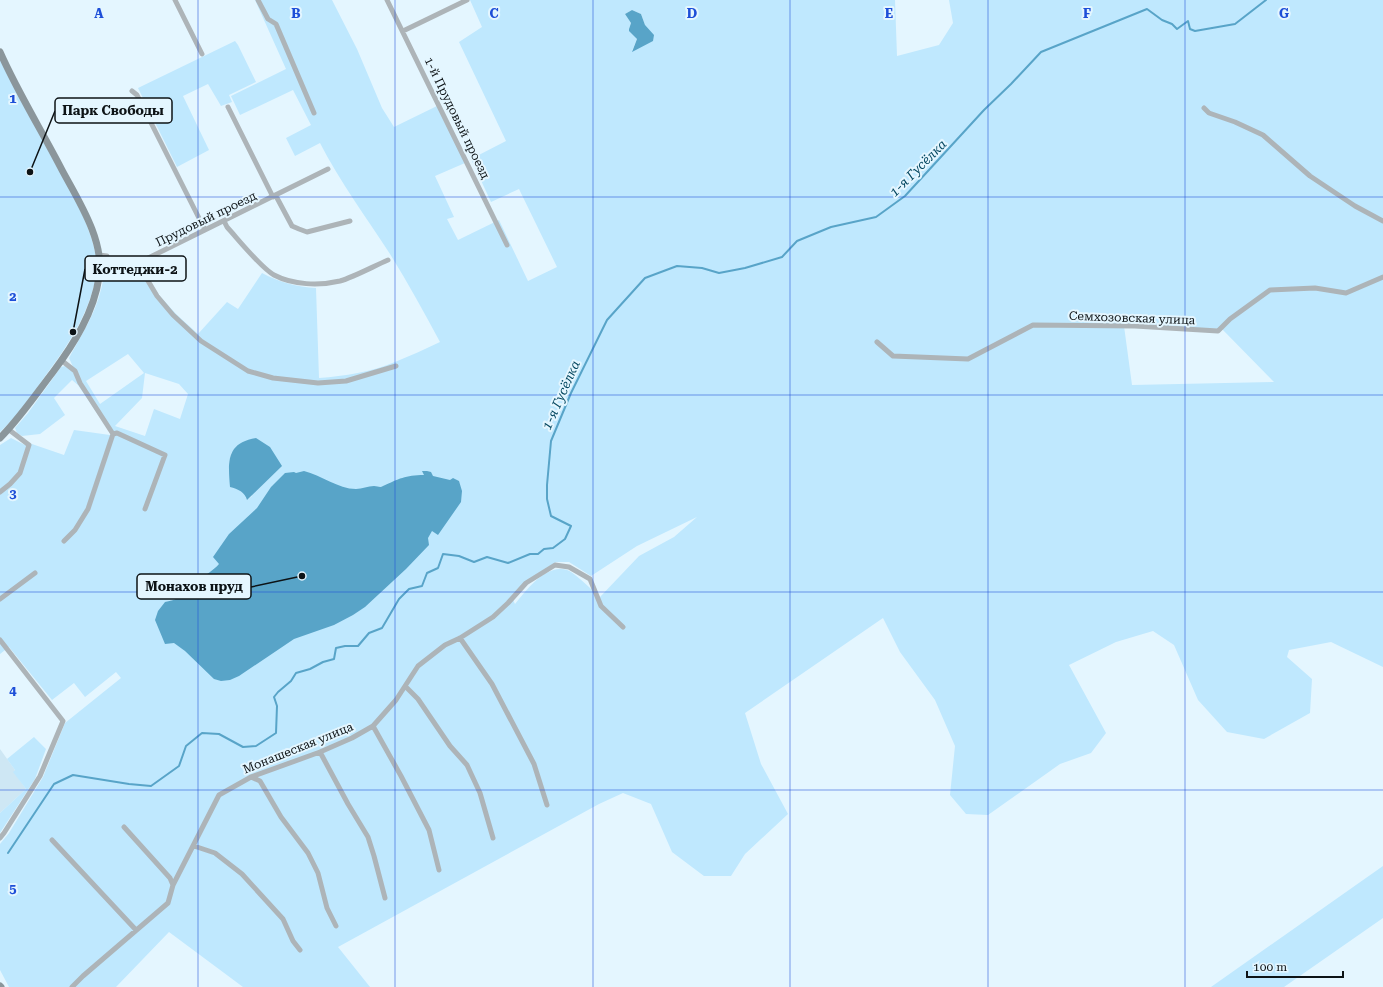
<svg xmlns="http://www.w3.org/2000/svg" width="1383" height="987" font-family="'Roboto Serif',serif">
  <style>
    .built { fill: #cee7f4 }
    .green { fill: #bfe8fe; fill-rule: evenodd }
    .water { fill: #58a4c8 }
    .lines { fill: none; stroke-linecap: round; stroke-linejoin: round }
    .stream { stroke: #58a4c8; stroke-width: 2 }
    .minor { stroke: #adb4b8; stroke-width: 5 }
    .secondary { stroke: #8b969b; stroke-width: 7 }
    .grid { fill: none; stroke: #1d4ed8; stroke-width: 1; stroke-opacity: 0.55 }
    .labels { text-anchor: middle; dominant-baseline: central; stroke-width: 4; stroke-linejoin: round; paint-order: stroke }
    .street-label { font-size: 12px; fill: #0d1316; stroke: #e4f6ff }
    .water-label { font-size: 13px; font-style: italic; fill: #044760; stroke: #e4f6ff }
    .grid-label { font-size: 13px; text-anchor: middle; font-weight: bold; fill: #1d4ed8; stroke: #e4f6ff; stroke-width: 4; stroke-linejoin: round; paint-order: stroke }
    .leader { fill: none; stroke: #0d1316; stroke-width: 1.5 }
    .callout-dot { fill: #0d1316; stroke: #e4f6ff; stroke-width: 1.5 }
    .callout { fill: #e4f6ff; stroke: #0d1316; stroke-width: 1.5 }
    .callout-label { font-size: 13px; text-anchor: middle; font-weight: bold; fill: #0d1316 }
  </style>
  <rect width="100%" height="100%" fill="#e4f6ff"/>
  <path class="built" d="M0,749L15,770L14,772L26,789L0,813Z"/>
  <path class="green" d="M255,0H332L357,49L382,108L394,127L437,106L465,163L435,176L454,217L447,219L458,240L499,220L528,281L557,267L519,189L491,202L471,159L506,141L459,42L482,27L470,0H895L897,56L939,45L953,23L949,0H1383V667L1331,642L1289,650L1287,657L1312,679L1310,713L1264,739L1227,732L1198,700L1174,645L1153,631L1116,642L1069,665L1106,733L1091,753L1060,764L988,815L966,814L950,795L955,746L935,700L900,652L883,618L745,713L761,764L788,814L745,854L731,876H704L672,852L651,804L623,793L599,804L338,947L370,987H243L169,932L116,987H9L0,970V844L9,833L43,777L65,723L121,678L116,672L85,697L74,683L52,700L9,647L0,654V445L11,438L25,445L29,443L64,455L74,430L110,435V432L78,385L72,380L54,398L65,415L40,434L22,436L17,433L15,428L28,413L61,367L65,366L74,369L69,358C87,325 101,305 105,267L108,268L110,277L136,270L143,272L159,295L176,314L198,334L227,302L238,309L262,273C279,282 297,287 316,288L319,378C345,376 371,372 395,362C410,356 425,349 440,342C424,312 408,283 390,254C366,217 340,182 320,143L295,156L286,138L311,125L293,90L240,115L231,96L286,69ZM632,10L641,14L645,25L639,47L632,51L637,39L629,29L631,23L625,14ZM1124,326L1222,329L1274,382L1132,385ZM128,354L144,373L100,404L86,381ZM145,373L179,384L188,394L180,419L154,409L145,436L115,426L142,398ZM232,452L252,496L247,500L246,495C232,484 225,470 232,452ZM697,517L674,537L639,556L600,597C594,592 573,571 567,570C545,564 527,590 515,604L511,596L526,581L556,562H569L591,576L637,546Z
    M235,41L238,45L256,82L229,95L232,102L221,106L208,84L183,96L209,150L177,167L138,88Z
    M0,58C15,87 30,116 46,144C62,175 103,241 96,276C90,310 71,341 51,368C35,390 20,414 0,432Z
    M34,737L46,749L35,779L0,833V813L26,789L13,772L15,770L7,759Z
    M1383,866V918L1284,987H1211Z"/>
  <path class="water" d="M632,10L641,14L645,25L654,35L653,41L632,52L637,39L629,31V29L631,23L625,14Z
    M256,438L270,447L282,466L247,500C245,492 238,489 230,487C228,462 226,443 256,438Z
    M304,471C321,475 338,489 356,489C362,489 368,486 374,486C378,486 380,488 383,486C399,479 405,475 424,475L422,471H427L431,472L433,476L450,480L453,478L459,481L462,491L461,502L438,535L432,531L428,538L429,545L406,569L365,607L353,615L334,625L294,639L239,676L230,680L221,681L214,679L185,651L174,643L165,644L155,620L158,611L165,602C185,599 185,589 199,580C206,574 213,571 219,564L213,557L229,534L257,508L271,487L285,473L294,472L296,473Z"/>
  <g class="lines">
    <path class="stream" d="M8,853L54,784L73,775L129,784L151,786L179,766L186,746L202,733L219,734L243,747L256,746L276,733L277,706L274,697L278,692L291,681L296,673L310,669L323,662L334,659L336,648L345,646H358L369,633L382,628L399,599L409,589L422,586L427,573L438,568L443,554L459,556L474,562L487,557L508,563L530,554H538L544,549L553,548L565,539L571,526L551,516L547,499V485L551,441L571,393L607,320L645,278L677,266L702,268L719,273L745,268L782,257L797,241L831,227L876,217L905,196L984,110L1011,84L1041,52L1147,9L1162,20L1172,24L1177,29L1188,21L1190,29L1195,31L1235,24L1266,0"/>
    <path class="minor" d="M175,0L202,54
      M258,0L268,19L276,24L314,113
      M387,0L507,245
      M403,31L467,0
      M132,91L137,95L205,230
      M228,107L273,197
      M1204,108L1209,113L1235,122L1263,135L1310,176L1355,206L1383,221
      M276,196L292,226L299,229L307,232L350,221
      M224,221L227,227C238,239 261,268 274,275C293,285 319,286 340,281C354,277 374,266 388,260
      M99,255L107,256L110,266L115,272H120L328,169
      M138,264L157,296L173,315L201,341L248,371L273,378L318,383L346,381L396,366
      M877,342L893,356L968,359L1033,325L1135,326L1218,331L1230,319L1270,290L1315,288L1346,293L1383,277
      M61,360L75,371L80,383L113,434
      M113,434L117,433L165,455L145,509
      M0,492L10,484L20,473L29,445L8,429
      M64,541L75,530L88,509L113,434
      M0,599L35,573
      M460,638L492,684L534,764L547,805
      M0,640L63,721L40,776L4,833L0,838
      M406,687L418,699L450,746L467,765L480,793L493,838
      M373,726L401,776L429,830L439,870
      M320,752L348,804L368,837L374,856L385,898
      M251,777L260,781L281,817L308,853L318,873L327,908L336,926
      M124,827L170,878L173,885
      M52,840L136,930
      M194,846L215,853L242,874L283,919L293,941L300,950
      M72,987L83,976L168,903L173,885L219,795L251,777L320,752L352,738L373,726L396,700L418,666L445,645L460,638L493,617L508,603L526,583L555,565L569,567L590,579L601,606L623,627"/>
    <path class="secondary" d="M0,52C18,93 42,131 62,170C78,200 105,241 99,277C94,312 74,344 53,372C36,394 20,418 0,438
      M0,986L1,987"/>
  </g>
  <path class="grid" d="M198,0V987M395,0V987M593,0V987M790,0V987M988,0V987M1185,0V987M0,197H1383M0,395H1383M0,592H1383M0,790H1383"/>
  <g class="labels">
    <g class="street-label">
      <text transform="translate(457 118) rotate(64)">1-й Прудовый проезд</text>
      <text transform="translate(206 219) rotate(-26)">Прудовый проезд</text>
      <text transform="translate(1132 318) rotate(2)">Семхозовская улица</text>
      <text transform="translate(298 748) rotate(-22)">Монашеская улица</text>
    </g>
    <g class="water-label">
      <text transform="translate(918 168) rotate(-45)">1-я Гусёлка</text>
      <text transform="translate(561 395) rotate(-66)">1-я Гусёлка</text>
    </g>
  </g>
  <g class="grid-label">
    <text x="99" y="18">A</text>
    <text x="296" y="18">B</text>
    <text x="494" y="18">C</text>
    <text x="692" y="18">D</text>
    <text x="889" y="18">E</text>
    <text x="1087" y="18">F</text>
    <text x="1284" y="18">G</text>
    <text x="13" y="103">1</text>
    <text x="13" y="301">2</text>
    <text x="13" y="498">3</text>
    <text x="13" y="695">4</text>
    <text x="13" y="893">5</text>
  </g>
  <path class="leader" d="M30 172L55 111M73 332L85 269M302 576L251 587"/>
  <g class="callout-dot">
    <circle cx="30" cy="172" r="4"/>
    <circle cx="73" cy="332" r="4"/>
    <circle cx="302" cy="576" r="4"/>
  </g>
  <g class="callout">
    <rect x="55" y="98" width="117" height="25" rx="4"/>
    <rect x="85" y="256" width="101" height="25" rx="4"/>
    <rect x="137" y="574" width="114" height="25" rx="4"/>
  </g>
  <g class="callout-label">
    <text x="113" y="115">Парк Свободы</text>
    <text x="135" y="274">Коттеджи-2</text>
    <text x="194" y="591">Монахов пруд</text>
  </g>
  <path d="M1247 971v6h96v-6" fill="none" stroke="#0d1316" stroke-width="2"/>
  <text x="1253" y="971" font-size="12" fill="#0d1316" stroke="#e4f6ff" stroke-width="3" paint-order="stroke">100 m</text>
</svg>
